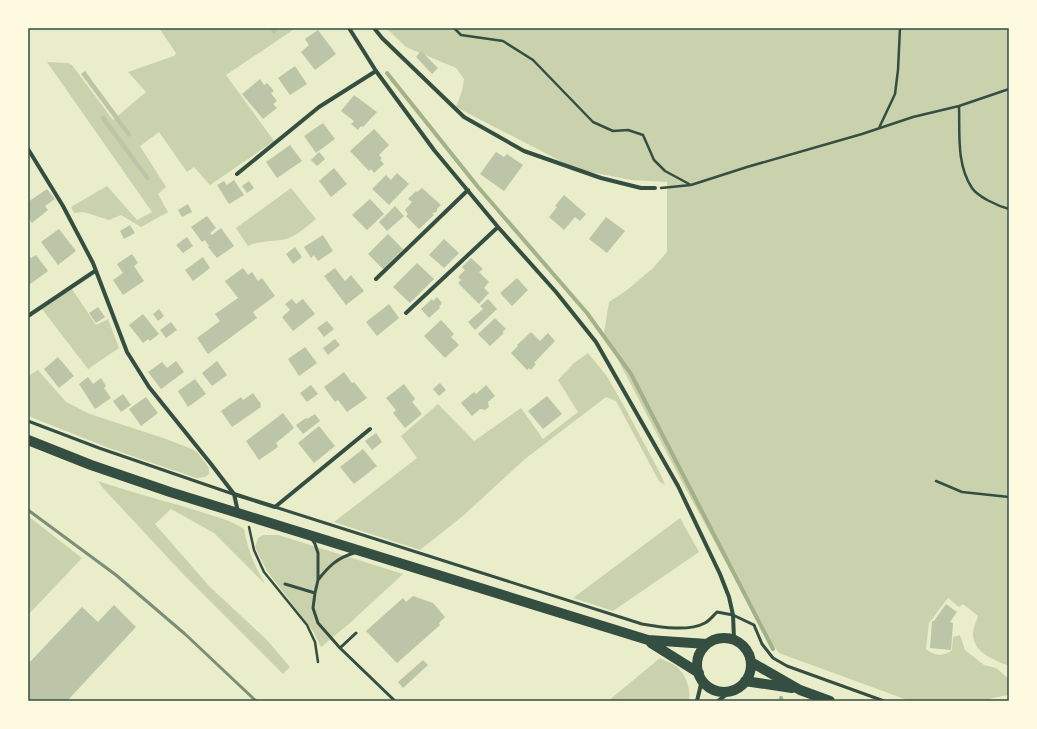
<svg xmlns="http://www.w3.org/2000/svg" width="1037" height="729" font-family="Karla,sans-serif">
  <style>
    .green { fill: #cad2ad }
    .lines { fill: none; stroke-linecap: round; stroke-linejoin: round }
    .stream { stroke: #a3b18a; stroke-width: 4 }
    .building { fill: #bcc5a7 }
    .path { stroke: #344e41; stroke-width: 2.5 }
    .service { stroke: #344e41; stroke-width: 3 }
    .minor { stroke: #344e41; stroke-width: 4 }
    .primary { stroke: #344e41; stroke-width: 10 }
    .rail { stroke: #7c8e77; stroke-width: 3 }
    .neatline { fill: none; stroke: #344e41; stroke-width: 1.5 }
  </style>
  <rect width="100%" height="100%" fill="#e9edc9"/>
  <path class="green" d="M159,28H296L226,75L274,141L210,185L194,167L187,172L159,132L140,146L166,187L158,194L168,212L141,227L121,215L109,220L84,212L74,213L71,207L107,186L137,220L152,212L47,62L68,63L72,65L113,120L146,92L128,72L174,56L176,53Z
    M386,28H1009V666C995,660 973,653 973,634C973,628 976,622 978,616L963,604L959,607L948,598L929,623L926,649C935,656 943,657 952,650L953,637L960,635L965,650L984,665L996,668L1009,679V695L992,698L988,701H910L779,653L766,636L682,482L604,333L609,302L627,290L653,268L667,252V182L631,180L576,169L456,107L462,91L464,79L456,68L406,47Z
    M291,188L316,219C307,226 297,236 286,239C274,242 260,240 248,246L236,228Z
    M72,289L96,325L108,319L119,348L88,369L42,309Z
    M588,353L606,375L624,406L660,473L665,485L659,481L616,401L606,397L525,459L464,515L420,550L334,522L417,458L401,436L438,404L474,441L521,408L543,439L578,412L558,380L574,363Z
    M38,370L66,402L90,414L166,439L192,449L198,453L209,468V474L205,477L196,478L109,448L28,416V376Z
    M98,481C132,493 167,501 201,512C216,517 231,520 244,529C248,551 254,564 265,584L214,533L171,509L155,524L209,586L267,640L290,667L283,674L184,575L102,487Z
    M28,516L82,558L28,615Z
    M680,518L699,552L613,611L573,598Z
    M263,535H278L403,574L351,622L321,647L313,631L267,571L255,547L258,538Z
    M660,658C665,661 673,663 678,668C686,675 691,690 689,701H608Z"/>
  <g class="lines">
    <path class="stream" d="M387,73L478,187L587,313L631,374L773,649
      M781,698L782,701"/>
  </g>
  <path class="building" d="M269,28H275L277,31L274,34Z
    M318,30L336,54L315,70L301,52L309,45L305,39Z
    M421,51L438,68L432,74L416,57Z
    M295,66L307,84L290,95L278,78Z
    M85,71L132,135L128,137L81,74Z
    M260,79L264,85L267,83L274,91L271,93L277,101L273,104L277,108L263,119L242,94Z
    M354,95L377,112L363,127L361,126L358,130L351,124L354,121L341,111Z
    M104,115L150,178L147,181L100,118Z
    M323,123L335,139L316,153L304,136Z
    M374,129L389,145L379,155L382,158L380,160L384,164L374,173L371,169L369,171L350,151Z
    M290,145L302,161L277,178L266,162Z
    M319,152L325,159L317,166L311,160Z
    M496,152L504,157L507,154L523,165L504,191L480,174Z
    M334,168L347,184L331,197L319,181Z
    M397,173L409,184L389,205L372,189L386,175L391,180Z
    M234,180L244,195L229,204L217,185L224,181L227,185Z
    M249,181L254,188L247,193L242,186Z
    M422,188L441,205L437,209V212L432,213L434,215L419,229L406,216L408,214L405,210L412,202L408,199L416,191L417,192Z
    M47,189L55,199L45,206L48,210L32,223L28,218V202Z
    M564,195L586,214L580,221L575,217L564,230L549,217L557,207L555,206Z
    M370,199L384,214L367,230L352,215Z
    M188,204L192,212L182,217L178,210Z
    M395,206L404,216L387,231L379,222Z
    M207,216L216,228L210,233L212,235L221,228L234,246L217,258L208,247L209,246L205,240L202,242L191,227Z
    M606,217L625,231L607,253L589,239Z
    M130,225L135,233L124,239L120,231Z
    M59,229L76,251L58,265L41,242Z
    M388,234L403,249L383,269L368,254Z
    M323,235L333,251L318,261L314,255L311,258L304,247Z
    M187,237L193,246L183,253L176,245Z
    M444,239L459,253L444,268L429,255Z
    M295,247L302,257L293,264L286,254Z
    M132,254L138,263L134,266L144,281L123,295L113,280L123,273L117,264Z
    M28,255L31,258L36,255L48,271L29,285L28,284Z
    M203,257L210,268L193,281L185,270Z
    M471,258L483,269L479,272L489,282L484,288L489,293L479,304L458,283L461,280L458,277L465,270L462,267Z
    M417,263L434,279L410,303L393,287Z
    M243,268L248,275L252,272L258,281L262,278L275,296L253,312L257,318L208,354L197,338L220,321L215,314L238,298L225,281Z
    M335,268L345,281L351,275L364,291L346,305L324,276Z
    M517,278L528,290L512,306L500,293Z
    M437,297L442,303L439,307L440,308L429,318L421,309L432,299L433,301Z
    M292,299L296,304L303,299L315,314L293,331L282,317L290,310L285,304Z
    M488,299L497,309L475,330L468,322L483,309L480,306Z
    M389,304L399,318L377,336L366,322Z
    M98,307L105,317L96,323L89,313Z
    M159,309L164,316L158,321L153,314Z
    M143,314L159,334L150,341L148,339L143,343L129,325Z
    M495,318L506,329L502,332L504,333L490,346L478,334Z
    M441,320L454,334L451,337L459,345L445,358L424,336Z
    M327,321L334,329L324,337L317,328Z
    M171,322L177,330L166,338L160,330Z
    M531,332L540,341L548,333L555,341L534,363L536,364L531,370L529,368L527,370L511,353L518,346L517,345Z
    M335,339L340,345L328,355L323,348Z
    M305,347L317,363L299,376L288,359Z
    M58,357L74,376L59,388L44,369Z
    M176,361L184,372L161,389L148,372L162,362L167,368Z
    M217,361L227,375L212,386L202,373Z
    M344,372L352,383L354,382L367,398L347,412L338,400L335,402L324,387Z
    M88,377L93,384L101,378L106,386L104,388L111,398L95,409L79,384Z
    M195,379L206,394L188,407L178,391Z
    M440,383L446,390L439,396L433,389Z
    M404,384L415,399L412,402L422,414L405,428L393,413L396,410L386,398Z
    M311,385L318,394L307,402L300,393Z
    M486,385L495,396L488,402L489,407L485,410L480,409L472,416L461,403L474,392L476,394Z
    M253,393L261,404L260,405L261,407L232,427L221,411L241,397L243,400Z
    M123,394L131,405L121,412L113,401Z
    M547,396L562,414L543,429L528,411Z
    M146,397L158,413L141,426L129,409Z
    M283,413L294,428L276,443L278,447L259,460L246,441Z
    M315,414L320,421L303,434L296,425L306,418L307,419Z
    M319,426L335,446L314,463L298,443Z
    M376,433L382,442L372,450L365,441Z
    M363,449L377,466L354,484L340,467Z
    M413,596L433,603L445,617L439,623L440,625L397,663L366,631L403,598L406,602Z
    M946,604L957,612L950,622L953,623L951,650L930,648L932,621H934Z
    M114,605L136,627L67,701H28V664L82,607L98,622Z
    M423,660L428,665L403,688L398,682Z"/>
  <g class="lines">
    <path class="path" d="M454,28L461,35L503,41L533,60L593,122L613,131L628,130L643,135L654,160L665,171L691,185
      M959,106C960,132 956,164 972,188C978,197 998,206 1009,209
      M879,128L895,94L898,70L900,28
      M661,188L691,185L747,167L862,134L913,117L959,106L1009,89
      M936,481L962,492L1009,497
      M249,527L254,550L264,572L307,625L315,642L318,662"/>
    <path class="service" d="M28,421L99,448L233,494
      M275,507L642,624C660,627 688,632 705,623C709,621 713,616 717,612L733,615L754,625L762,644L773,658L787,666L884,701
      M312,539L315,544L318,553V580L315,593L313,608L318,623L340,648L395,701
      M318,580C329,566 337,558 354,553
      M285,584L315,593
      M340,648L356,633"/>
    <path class="minor" d="M349,28L376,71L434,150L498,227L556,292L596,342L678,486L720,574L729,597L733,615L734,639
      M374,28L382,38L464,117L524,151L601,178L641,188H655
      M28,149L63,206L93,263L127,352L149,387L211,464L234,494L238,512
      M237,174L319,107L376,71
      M376,279L468,190
      M406,313L498,227
      M28,316L95,271
      M234,494L275,507L370,429
      M697,701L702,680
      M718,701L731,691"/>
    <path class="primary" d="M28,440L91,465L170,492L648,640L707,644
      M697 665a27 27 0 1 1 54 0a27 27 0 1 1-54 0Z
      M651,643L699,673
      M751,662L800,690L830,701
      M745,681L792,688"/>
    <path class="rail" d="M28,510L116,575L185,634L256,701"/>
  </g>
  <rect width="1037" height="729" fill="none" stroke="#fefae0" stroke-width="58"/>
  <rect x="29" y="29" width="979" height="671" class="neatline"/>
</svg>
